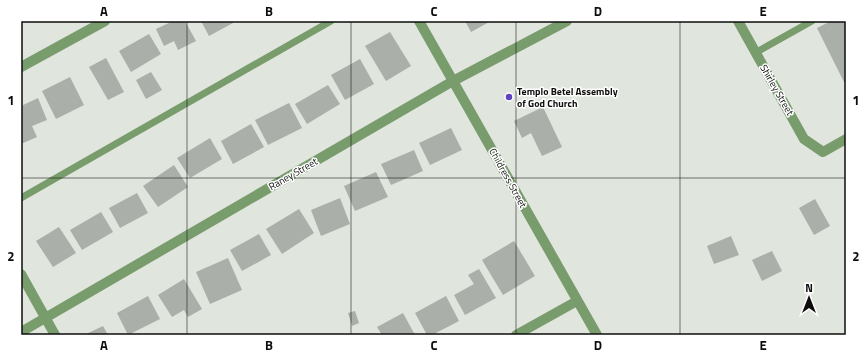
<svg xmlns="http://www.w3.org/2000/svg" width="867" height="356" font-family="'Titillium Web',sans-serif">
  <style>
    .building { fill: #aaafa9 }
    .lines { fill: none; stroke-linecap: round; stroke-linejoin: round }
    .service { stroke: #789c6c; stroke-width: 7 }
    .minor { stroke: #789c6c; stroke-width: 10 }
    .grid { fill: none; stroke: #0d0e0c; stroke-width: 1; stroke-opacity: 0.55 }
    .poi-dot { fill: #6045bd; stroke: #fff; stroke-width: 1.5 }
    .labels { text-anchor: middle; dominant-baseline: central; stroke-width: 3; stroke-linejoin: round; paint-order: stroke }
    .street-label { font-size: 10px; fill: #0d0e0c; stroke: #fff }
    .poi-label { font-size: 10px; font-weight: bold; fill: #0d0e0c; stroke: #fff; text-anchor: start }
    .neatline { fill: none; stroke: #0d0e0c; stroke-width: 1.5 }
    .grid-label { font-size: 13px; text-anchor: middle; font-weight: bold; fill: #0d0e0c }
  </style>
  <rect width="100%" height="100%" fill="#e0e5de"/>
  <path class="building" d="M173,21H185L196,41L178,50L174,41L164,46L156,29Z
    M201,21H232L233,23L209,36Z
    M465,21H491L471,32Z
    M831,21H846V86L817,28Z
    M390,32L411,66L386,81L365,46Z
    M149,34L161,54L131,72L119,51Z
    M106,58L124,92L108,100L89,67Z
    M360,59L374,84L345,100L331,75Z
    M151,72L162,90L146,99L136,80Z
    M70,77L84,105L56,119L42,91Z
    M328,85L340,104L307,124L295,104Z
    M38,98L47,120L32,126L37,137L21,144V106Z
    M289,103L302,128L268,145L255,120Z
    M543,107L562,147L542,156L531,133L522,138L514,121Z
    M251,124L264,147L233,164L221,141Z
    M451,128L462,150L430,165L419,143Z
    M210,138L222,159L190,178L177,158Z
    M414,150L423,171L391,185L381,164Z
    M174,165L188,187L158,207L143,186Z
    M376,172L388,197L355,211L344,186Z
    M137,193L148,213L120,228L109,208Z
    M340,198L350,224L321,236L311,210Z
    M815,199L830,226L814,235L799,208Z
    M299,209L314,233L282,254L266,229Z
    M101,212L113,232L82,250L70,230Z
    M59,227L76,253L53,267L36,241Z
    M259,234L271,255L242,271L230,250Z
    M731,236L739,255L714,264L707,246Z
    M514,241L535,276L503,295L482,260Z
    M772,251L782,271L762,281L752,260Z
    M228,258L242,290L210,304L196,272Z
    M479,269L496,298L465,315L454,295L474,284L468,275Z
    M184,279L202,309L188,317L184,310L172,317L158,295Z
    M148,296L160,319L128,335L117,313Z
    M446,296L459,321L432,335H427L415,313Z
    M355,311L359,323L352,326L348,313Z
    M403,313L415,335H382L377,327Z
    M103,326L108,335H84Z"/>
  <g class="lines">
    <path class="service" d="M755,53L812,21
      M21,198L331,21"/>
    <path class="minor" d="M419,21L597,335
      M738,21L804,139L823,152L846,139
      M21,67L105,21
      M21,274L55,335
      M21,332L453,81L567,21
      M516,335L577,301"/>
  </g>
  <path class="grid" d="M187,21V335M351,21V335M516,21V335M680,21V335M21,178H846"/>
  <circle class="poi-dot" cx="509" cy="97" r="4"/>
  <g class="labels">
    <g class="street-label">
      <text transform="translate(777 90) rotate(60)">Shirley Street</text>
      <text transform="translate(293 174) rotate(-30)">Raney Street</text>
      <text transform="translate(508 178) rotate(61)">Childress Street</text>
    </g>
    <g class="poi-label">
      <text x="517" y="91">Templo Betel Assembly<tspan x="517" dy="12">of God Church</tspan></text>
    </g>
  </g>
  <rect width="867" height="356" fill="none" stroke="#ffffff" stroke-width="44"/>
  <g transform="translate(809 298)" stroke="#ffffff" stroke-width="3" paint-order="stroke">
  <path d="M0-3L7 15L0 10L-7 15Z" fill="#0d0e0c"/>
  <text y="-6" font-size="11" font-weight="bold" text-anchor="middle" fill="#0d0e0c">N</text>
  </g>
  <rect x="22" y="22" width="823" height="312" class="neatline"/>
  <g class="grid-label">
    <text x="104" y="16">A</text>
    <text x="269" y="16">B</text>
    <text x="434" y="16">C</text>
    <text x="598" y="16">D</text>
    <text x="763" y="16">E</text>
    <text x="11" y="105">1</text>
    <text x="856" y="105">1</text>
    <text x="11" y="261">2</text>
    <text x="856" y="261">2</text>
    <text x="104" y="350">A</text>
    <text x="269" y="350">B</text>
    <text x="434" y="350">C</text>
    <text x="598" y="350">D</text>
    <text x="763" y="350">E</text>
  </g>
</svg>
